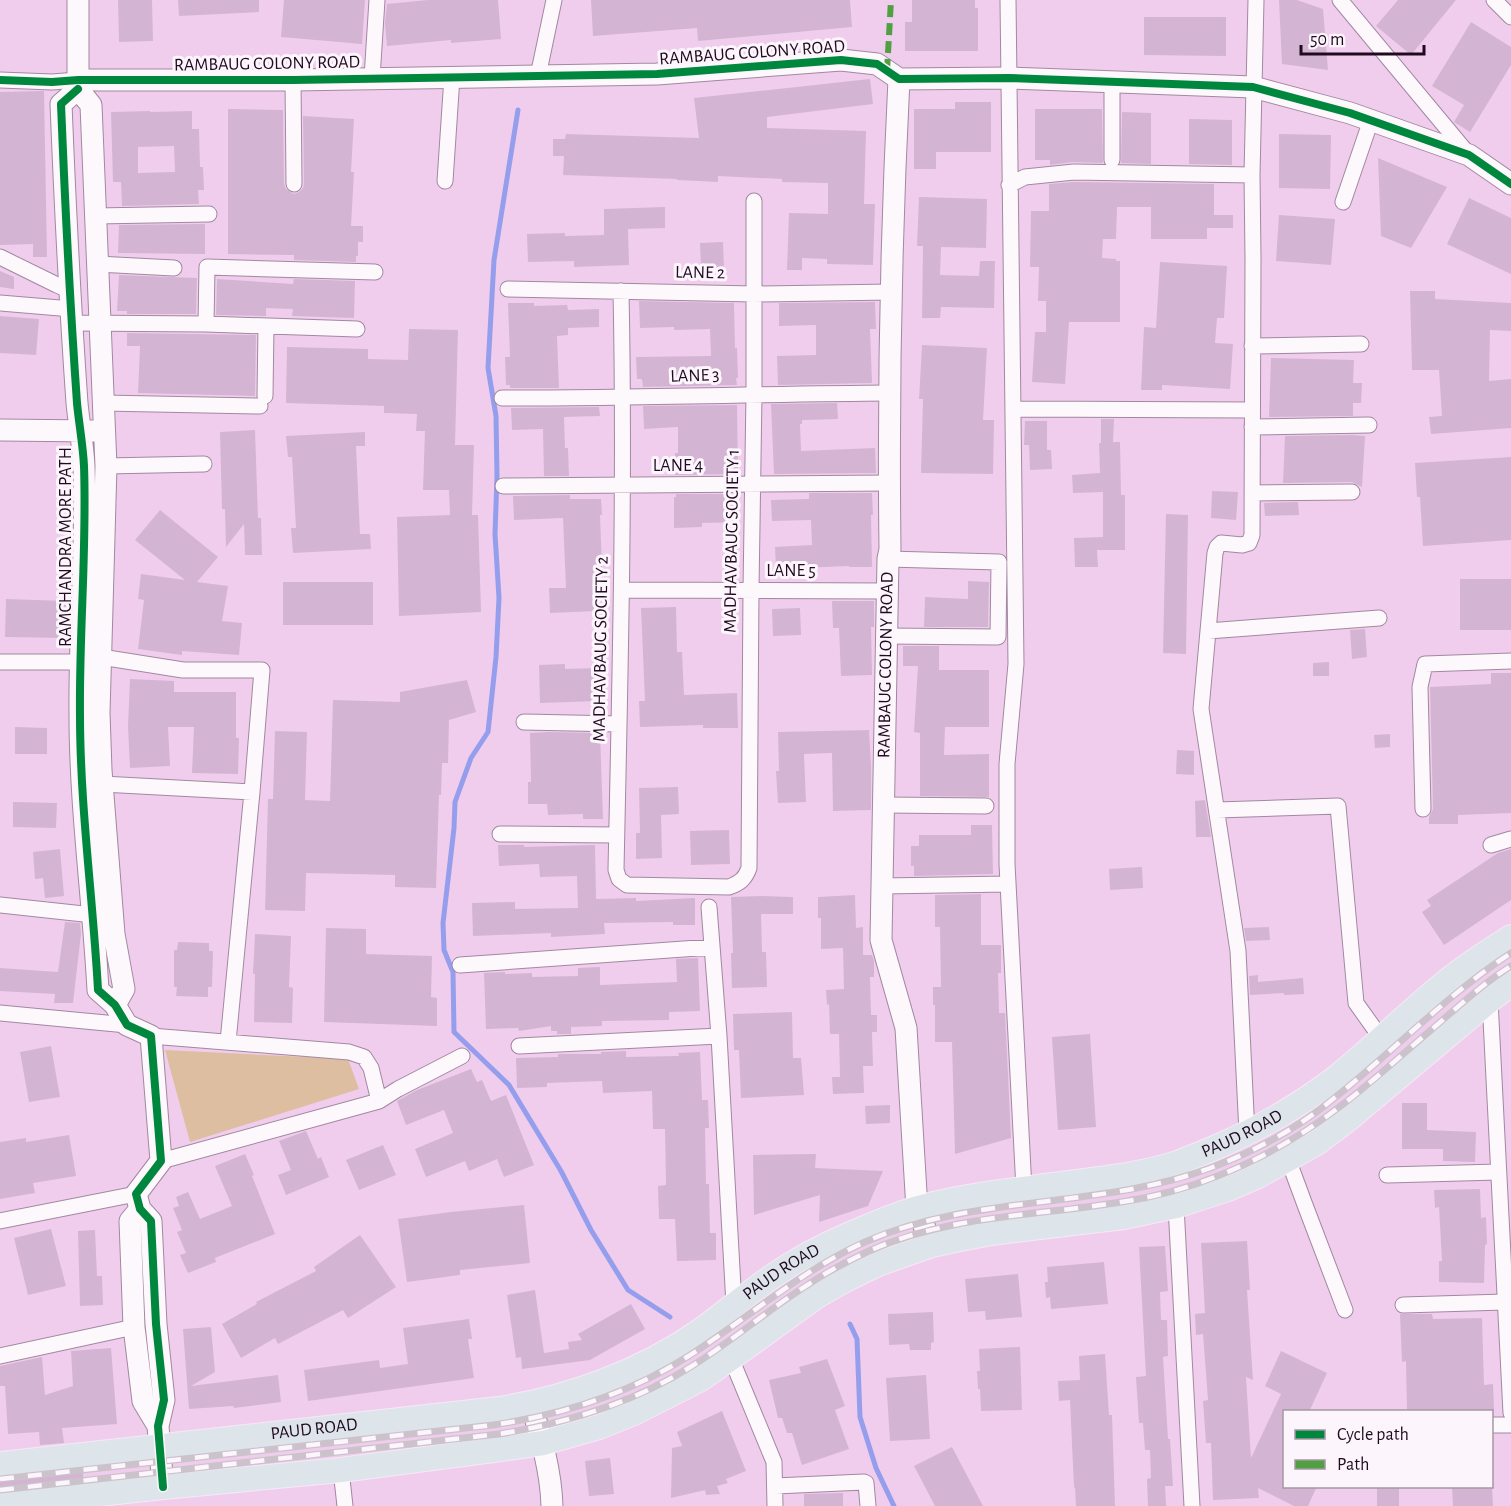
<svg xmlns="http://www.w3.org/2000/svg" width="1511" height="1506" font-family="'Alegreya Sans',sans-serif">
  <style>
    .green { fill: #ddbea1 }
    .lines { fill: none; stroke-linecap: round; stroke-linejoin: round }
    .stream { stroke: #949eec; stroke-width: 5 }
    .building { fill: #d4b4d3; fill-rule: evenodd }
    .street-casing { stroke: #a288a1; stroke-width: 17 }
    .secondary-casing { stroke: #a288a1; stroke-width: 23 }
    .primary-casing { stroke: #f8e8f7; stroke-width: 26 }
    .street { stroke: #fdf8fc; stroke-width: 15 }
    .secondary { stroke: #fdf8fc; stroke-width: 21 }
    .primary { stroke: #dde5eb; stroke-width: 24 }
    .rail-casing { stroke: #ccc2cb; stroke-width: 7 }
    .rail { stroke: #fcf6fc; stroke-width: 4.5; stroke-dasharray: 14; stroke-linecap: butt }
    .quiet { stroke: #509f41; stroke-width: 6; stroke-dasharray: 12 6; stroke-linecap: butt }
    .cycleway-casing { stroke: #fcf6fc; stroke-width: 11 }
    .cycleway { stroke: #00873e; stroke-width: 8 }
    .labels { text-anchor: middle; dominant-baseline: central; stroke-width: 6; stroke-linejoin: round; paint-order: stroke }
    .street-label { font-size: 18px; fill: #200a1f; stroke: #fcf6fc }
  </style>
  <rect width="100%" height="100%" fill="#f0cded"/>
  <path class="green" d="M165,1050L348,1059L359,1089L190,1142Z"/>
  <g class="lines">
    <path class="stream" d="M518,110L494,260L488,368L496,416L497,476L495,534L499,598L496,657L488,732L471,758L455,802L454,828L443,923L444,950L453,972L454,1032L509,1085L561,1171L591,1230L628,1290L670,1317
      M850,1324L857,1339L860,1417L876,1468L894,1506"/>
  </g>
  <path class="building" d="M118,0H152L153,41L119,42Z
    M178,0H259V12L179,16Z
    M284,0H365L362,44L281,37Z
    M428,0H498L501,39L451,43V40L387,46L385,23L387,4Z
    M591,0H850L852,27L698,41L697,28L593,36Z
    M912,0H975V8H978V51H905V22H912Z
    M1279,0H1297L1323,9L1328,70L1282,64Z
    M1398,0H1456L1411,55L1376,26Z
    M1144,17H1226V56L1144,55Z
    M1471,22L1511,47V65L1470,132L1454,122L1464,105L1432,86Z
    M870,79L873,104L767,117V128L866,131L864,204H875L873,265L827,264V259L802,258V270H787L789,213L828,214V183L782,182V179L718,176V182L677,180V179L563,175L564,156H553V139H565L566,134L699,138L694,98Z
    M44,91L47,257H33V244L0,245V92Z
    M955,102H991V152H936V169H914V109H955Z
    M228,109L283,110L284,184L286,189L294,194L299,192L303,188L304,184L303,116L354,119L351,172H354L351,226H363V242H358V256H356V262L294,260V255L228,254Z
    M1035,109H1102L1103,163L1073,162L1050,165V160H1035Z
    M150,111V112L192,111V129H199L200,167H203L204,190H198L199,204L122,206L121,182H113L111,112ZM174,146L175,172L138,173V147Z
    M1122,112L1151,113V164L1121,163Z
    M1189,119L1232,120V165L1189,164Z
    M1279,134L1331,135L1330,189L1279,188Z
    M1378,158L1447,187L1411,248L1381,236Z
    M1074,182L1214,184V215H1233V228H1207V239H1151V207H1117L1116,239H1103L1102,258L1116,259V261H1120V322H1069L1065,384L1032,382L1035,332H1046V301H1038L1039,267H1030L1031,211H1049V184Z
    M919,197L987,199L986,248L941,247L940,275L979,276L980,261H995L994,308L941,307L940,318H922L923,246H917Z
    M1469,198L1511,218V274L1447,244Z
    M665,207V228L628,229L629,265L574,267V261L528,262L527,234L565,233V236L604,235V209Z
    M1279,215L1335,219L1331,265L1276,261Z
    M202,224H205V254L118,253L119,225Z
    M723,242L724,269H701L700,243Z
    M1160,262L1227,266L1224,318H1217L1215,343L1233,344L1230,389L1162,385V390H1141L1144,327L1156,328Z
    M0,271L14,277V289L0,287Z
    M119,275L197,278L196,314H127V311H117Z
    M217,279L293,284L294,279L355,281L354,318L292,316L293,309L266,308V316L216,315Z
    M1410,291H1435V299L1511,303V331L1490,330L1489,381L1511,379V428L1431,434L1429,417L1442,416L1439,370H1412Z
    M639,301L734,303L735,348H737L738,378H736L737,385L643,387L642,379H637L636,357L711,356L710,329L674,330V327L640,328Z
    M875,302L876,329H870L872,383L778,385L777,356L816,355V325L779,326V303Z
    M508,303H534V306L567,305L568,310L599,309V327L568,328V335L557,336L559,388H510V385H506L505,357H510Z
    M0,316L39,319L36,355L0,353Z
    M409,329L458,330L455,445H474L472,515H478L481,612L399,616L397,517L450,515L449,490H423L425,431H416L417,414L384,413V406L286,403L287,347L368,349V359L408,360Z
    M127,333L256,335L255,396L138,393L140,346H127Z
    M922,345L987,348L983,420H994L993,474L921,473L923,399H919Z
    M1271,358L1354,360L1353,383H1362L1361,403H1353V416L1269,417Z
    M837,403L838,419L802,420V424H800L801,451L875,448L876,473L774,474L771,404Z
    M737,405L738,474L675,475V453H678V427L644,429L643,406Z
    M599,407L600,416L564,417L565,448H568L569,476H544L543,429L512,430L511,408Z
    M1101,419H1114L1113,442H1120L1121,495H1125V550H1097L1098,567H1075L1074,538L1103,537V492L1073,493L1072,475L1100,473L1099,443H1101Z
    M1025,421H1047V450H1051L1052,469L1030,470L1029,445H1024Z
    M255,430L258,518H261L262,555H245L244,524L226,547L225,509H222L220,432Z
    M365,432V446H356L360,534H370L371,549L293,553L291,528H296L292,457H288L286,436Z
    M1352,435L1365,436L1362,487L1352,482L1283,483L1285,436Z
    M1511,457V540L1423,546L1420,497H1417L1415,463Z
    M1212,491L1238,492L1236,520L1211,518Z
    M809,493H872L873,515H871L872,567H849V566L776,569L775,547L812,545L811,520L772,521L771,500L809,499Z
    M676,494H736L737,522L702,523V527L674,528V497H676Z
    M570,495V499H601L602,515H600L602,568H594L595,611L550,613L549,588H566L563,518L514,520L513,496Z
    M1298,502L1299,515L1265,516L1264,503Z
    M160,510L218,557L197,582L228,586L222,621L242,623L239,655L182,651V655L138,649L144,600L138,599L141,574L185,580L135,540Z
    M1166,514L1188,515L1186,654L1163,653Z
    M1460,579H1511V630H1460Z
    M968,581L989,582L988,627H924L925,597L968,599Z
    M283,582H373V625H283Z
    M6,599L66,601L65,638L5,637Z
    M832,601H874V627H871L872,675L841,676L839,628H833Z
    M676,607L677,652H682L684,695L737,693L738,728H703V725L640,727L639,701H645L641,608Z
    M800,608L801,635L773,636L772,609Z
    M1365,629L1367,657L1352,659L1350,630Z
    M903,646H939V670H989V727H945L944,755L989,754V797L920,796V733L914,732L918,666H903Z
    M1329,662V676H1313V663Z
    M565,664V669L597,668L598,701L540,703L539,665Z
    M1491,673H1511V813L1458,815V824H1429V817L1433,809L1430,687L1491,684Z
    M130,679L174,681V692H236V738H239L238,774L192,773L194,727H168L170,766L130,768L128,726Z
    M467,680L476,712L449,720L448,763H442L441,795H439L436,888L395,887V875L306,873L305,911L265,910L268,799H273L275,731L307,732L305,800L330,801L333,700L400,702V692Z
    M15,727L47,728V754H15Z
    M869,730L871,766V810L833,811L832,753L804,754L806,802L778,803L776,771H779L778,732Z
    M548,732L600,733L603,819H583V814L548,815L547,804H528V782H531L530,733Z
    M1390,734V747L1375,748L1374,735Z
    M1177,750L1194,751V775L1176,774Z
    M678,787L679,814L661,815L662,858L636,859V833H640L639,788Z
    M1205,800L1211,837H1196L1195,801Z
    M13,802L57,803L56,828L13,827Z
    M971,825H992L993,874L914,876V866H911V846H919V835H971Z
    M729,830L730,864L691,865L690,831Z
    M498,845H524V847L595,845L596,899L636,898V901L695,898V925H673V922L604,923L605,934L551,937V933L473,936L472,903L515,902V909L578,908L577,876L540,877L539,864L499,866Z
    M60,849L64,896L45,898L43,878L35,879L33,852Z
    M1511,849V900L1444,945L1422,912L1431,906L1427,900L1498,853Z
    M1142,867L1143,888L1110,890L1109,869Z
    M981,894V945H1001V973H998L999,1013H1005L1011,1138L955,1154L952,1042H935V1005H933V987H941L940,927H935V895Z
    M855,895L856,928L863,927V955H872L874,961V977H870L871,1015H877V1032H872L873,1066H863L864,1093L833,1094L832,1077H840L839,1034H830L829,1004L827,1005L826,990L844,989L843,948L821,949V918H818V897Z
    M761,896L793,897V914H761L762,952H766L767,987L732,988L731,953H733L731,897Z
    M65,922L80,923L81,934L73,1003H54L55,994L0,991V968L58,972Z
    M1269,927L1270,940L1246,941L1244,928Z
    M326,928L366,929V954L432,956L431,997L437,998V1026L324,1022Z
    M255,934L291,936L289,987L293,988L292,1023L254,1022L255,974H253Z
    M178,942L209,943V951H213L212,987H208V997L176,996L177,987H174V950H177Z
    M698,958L700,1011L669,1012V1020L602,1021V1026L571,1027V1034H557V1031H551V1026L519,1031L518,1028L486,1029L484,973L505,972V974L532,973V977L578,976V968L600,967V985L677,982L676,959Z
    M1258,975V982L1303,978L1304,994L1284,995V993L1250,995L1249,976Z
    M792,1012L793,1058H801L804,1095L741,1098L739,1050H734L733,1014Z
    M1090,1034L1096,1127L1058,1130L1052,1037Z
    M51,1046L60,1097L29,1102L20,1052Z
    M626,1051V1057L679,1056L678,1053L700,1052L702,1100H708L709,1128H705L706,1184H709L710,1233H716V1260L677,1261L675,1219H659L658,1186L666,1185L665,1129H653L652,1091L603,1093L602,1081L547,1083V1087L517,1088L516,1058L558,1057V1054H601V1052Z
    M471,1069L477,1082L482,1080L491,1101L506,1095L534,1165L504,1177L497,1159L469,1171L465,1161L426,1177L415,1149L453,1133L444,1110L406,1125L397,1101L417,1090Z
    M1402,1103H1427V1130L1476,1132L1475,1162L1443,1161V1149H1402Z
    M890,1105V1123L866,1124L865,1106Z
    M306,1131L318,1159L321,1157L329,1177L286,1195L278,1175L291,1170L279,1141Z
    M69,1135L76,1176L33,1183L35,1193L0,1199V1142L26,1138V1142Z
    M383,1145L396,1175L359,1190L346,1160Z
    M245,1154L254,1175L252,1176L275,1234L215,1258L216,1262L188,1273L180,1255L186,1253L177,1232L182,1230L173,1208L179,1206L176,1197L188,1192L200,1219L232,1206L215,1166Z
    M816,1154L815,1168L883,1171L868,1206L819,1222L820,1195L754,1215L753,1155Z
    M1480,1189L1481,1218L1486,1217L1487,1244L1485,1245L1484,1283L1439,1282V1261H1442L1439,1207L1435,1208L1434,1190Z
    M524,1205L530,1263L460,1270V1275L407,1282L398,1219L451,1212Z
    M51,1229L66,1286L28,1295L14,1238Z
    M95,1230L97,1276H102L103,1305L80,1306L78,1231Z
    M360,1235L396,1287L348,1318L343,1310L278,1344L275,1338L241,1358L222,1324L257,1304L256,1302L316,1271L314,1267Z
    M1247,1241L1250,1290H1247L1253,1380L1246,1377L1251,1458L1281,1394L1265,1386L1281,1351L1327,1373L1309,1412H1284V1486H1317L1308,1506H1294L1258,1488L1259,1498L1213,1500L1211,1443H1206L1203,1401L1208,1400L1203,1334L1196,1335L1195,1314L1205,1313L1201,1243Z
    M1165,1246L1168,1291L1160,1292L1161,1320H1167L1168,1356L1163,1357L1168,1439H1170L1173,1486H1165L1166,1506H1148L1147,1479L1151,1478L1150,1450H1145L1143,1423H1139L1136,1377L1146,1376L1139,1247Z
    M1104,1262L1108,1304L1051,1309L1050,1297L1046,1298L1045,1282H1048L1047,1267Z
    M1018,1274L1022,1317L986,1320L985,1311L968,1312L965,1279Z
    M535,1290L544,1353L569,1349L568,1342L582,1340L578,1334L631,1304L645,1329L590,1360L522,1369L521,1357L516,1358L507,1295Z
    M933,1312L934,1342L931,1343V1350H910L909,1344L889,1345L888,1314Z
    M1400,1314H1432L1433,1319L1482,1318L1484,1385L1493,1384L1494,1410L1407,1412L1406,1361L1402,1362Z
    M469,1319L472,1339H468L474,1378L308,1401L304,1370L379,1360L380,1368L408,1364L403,1328Z
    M211,1327L215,1372L191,1386L278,1375L281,1402L234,1408L233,1406L189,1409L183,1329Z
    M1020,1347L1022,1410L981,1411L980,1389H978L977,1371H980L979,1349Z
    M111,1348L117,1424L62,1428L64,1443L40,1445L39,1432L8,1434L5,1386H0V1366L42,1357L45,1395L73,1386L71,1351Z
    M1105,1354L1109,1415H1112L1115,1506H1076L1075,1487L1074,1488L1070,1400L1059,1401L1058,1381L1080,1380L1079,1356Z
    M827,1359L845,1406L835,1410L849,1449L802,1465L792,1433H787L782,1418H778L769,1380L801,1373L799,1367Z
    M926,1375L930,1439L890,1441L886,1378Z
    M722,1411L746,1471L726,1479L728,1483L717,1486L720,1494L706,1495L705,1490L671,1498L672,1448L682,1446L677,1432Z
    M952,1447L983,1506H935L914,1466Z
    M610,1458L614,1494L589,1496L585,1461Z
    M82,1469L84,1481L0,1491V1478Z
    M1377,1486H1399V1506H1377Z
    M1452,1486H1492L1493,1506H1453Z
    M843,1493V1506H804V1494Z"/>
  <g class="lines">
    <g class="street-casing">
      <path id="street" d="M1008,0L1016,664L1007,764V864L1024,1189
        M1340,0L1469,155
        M1494,0L1511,17
        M538,76L554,0
        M372,78L377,0
        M0,80L52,82L78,80
        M293,80L294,184
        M1112,82V160
        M445,181L452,77
        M1009,185L1025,177L1074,172L1252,175
        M1343,202L1371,120
        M95,216L209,214
        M0,257L57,285L71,291
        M97,264L174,268
        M508,289L754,294L892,292
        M621,291C625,484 620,677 616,870L619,879L627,885L729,887C740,883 745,879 749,868L751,590L754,394V201
        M0,303L72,309
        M73,323L206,324L357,329
        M206,324L207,267L375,272
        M1252,346L1361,344
        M265,396L266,326
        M502,398C631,398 761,394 890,393
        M103,403L260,406
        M1013,409L1252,410
        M1252,427L1369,425
        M106,466L204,464
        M503,486L889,483
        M1252,493L1352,492
        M622,590L887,591
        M1208,631L1379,618
        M886,636L998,637L999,562L888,559
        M0,662H81L101,657L183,670H262L252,792L228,1042
        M524,722L619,724
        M102,784L252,792
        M884,805L986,806
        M1423,809L1420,687L1425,664L1511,661
        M1217,810L1338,806L1356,1003L1381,1038
        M500,834L616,835
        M1491,845L1511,839
        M882,886L1008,884
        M0,905L93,915
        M709,907L719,1036L734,1305
        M460,965L712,947
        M1490,1000L1511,1413
        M0,1013L127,1025
        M151,1036L349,1052L364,1057L371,1068L379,1101
        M519,1046L719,1036
        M1247,1133L1238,951L1201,709L1215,553L1217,547L1221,543L1242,545L1249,543L1252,535L1253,258L1252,175L1256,0
        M1288,1159L1305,1205L1345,1310
        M161,1161L379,1101L398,1089L462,1056
        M1387,1175L1498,1172
        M1176,1206L1192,1506
        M0,1221L136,1194
        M1403,1305L1505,1302
        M0,1356L134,1327
        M731,1358L774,1462L775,1506
        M1492,1425H1511
        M341,1470L345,1506
        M775,1486L864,1482L866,1483L868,1506"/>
    </g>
    <g class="secondary-casing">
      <path id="secondary" d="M78,0V89L91,105L106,466L99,713L101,770L114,934L124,989L115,1005
        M899,79C891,236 888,393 890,549L888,559L881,940L906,1028L917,1209L932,1245
        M78,80H293L657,74L841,60L877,64L899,79L1009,78L1253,87L1350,113L1469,155L1511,184
        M78,89L61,104C65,204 70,304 77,403C79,424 83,445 84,466C87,549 79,632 80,715C80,807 93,898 98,990L115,1005L127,1025L151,1036L161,1161L136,1194L140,1209L151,1221L156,1324L164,1400L158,1426L163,1487
        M0,430L94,431
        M140,1209L130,1221L134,1327L143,1401L158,1426
        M531,1404C541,1437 551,1471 552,1506"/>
    </g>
    <g class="primary-casing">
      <g id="primary">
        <path id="s1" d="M0,1464L499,1409C569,1398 641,1372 700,1331C725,1313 748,1293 773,1276C796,1260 823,1246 848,1235C871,1225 894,1215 918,1208C961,1196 1008,1191 1053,1185C1094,1179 1137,1176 1177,1163C1191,1158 1205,1152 1219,1146C1260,1128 1297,1107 1333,1080C1370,1051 1404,1016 1441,986C1462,968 1487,952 1511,937"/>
        <path d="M0,1505L163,1487L341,1470L501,1449L543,1443L599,1427L634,1413L699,1380L731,1358L817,1296L845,1280L878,1264L932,1245L955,1240L991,1233L1124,1217L1176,1206L1228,1189L1258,1176L1315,1144L1346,1121L1490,1000L1511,984"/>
      </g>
    </g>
    <use href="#street" class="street"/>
    <use href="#secondary" class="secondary"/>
    <use href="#primary" class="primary"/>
    <g class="rail-casing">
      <path id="rail" d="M0,1479L493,1425C561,1415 628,1394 687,1357C747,1319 800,1271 865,1242C976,1193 1100,1210 1213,1167C1255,1151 1298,1128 1333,1099C1393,1052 1446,995 1511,953
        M0,1490L499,1434C567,1423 633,1403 692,1366C732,1341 769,1309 809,1284C828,1271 848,1261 869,1251C949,1215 1036,1216 1121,1202C1155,1197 1188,1188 1220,1175C1261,1159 1299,1137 1334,1111C1368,1086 1399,1057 1431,1030C1457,1008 1482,984 1511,966"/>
    </g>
    <use href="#rail" class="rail"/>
    <path class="quiet" d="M887,71L891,0"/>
    <g class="cycleway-casing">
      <path id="cycleway" d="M0,80L52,82L78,80H293L657,74L841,60L877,64L899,79L1009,78L1253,87L1350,113L1469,155L1511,184
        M78,89L61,104C65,204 70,304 77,403C79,424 83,445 84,466C87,549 79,632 80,715C80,807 93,898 98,990L115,1005L127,1025L151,1036L161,1161L136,1194L140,1209L151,1221L156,1324L164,1400L158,1426L163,1487"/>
    </g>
    <use href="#cycleway" class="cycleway"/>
  </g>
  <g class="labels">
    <g class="street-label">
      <text transform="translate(752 53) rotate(-4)">RAMBAUG COLONY ROAD</text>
      <text transform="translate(267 64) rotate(-1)">RAMBAUG COLONY ROAD</text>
      <text transform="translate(700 273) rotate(1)">LANE 2</text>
      <text transform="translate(695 376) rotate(-2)">LANE 3</text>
      <text x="678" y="466">LANE 4</text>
      <text transform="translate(732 541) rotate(-89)">MADHAVBAUG SOCIETY 1</text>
      <text transform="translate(66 547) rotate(-90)">RAMCHANDRA MORE PATH</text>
      <text x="791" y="571">LANE 5</text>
      <text transform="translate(601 649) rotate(-89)">MADHAVBAUG SOCIETY 2</text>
      <text transform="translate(886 665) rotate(-89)">RAMBAUG COLONY ROAD</text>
      <text stroke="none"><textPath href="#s1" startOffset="1306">PAUD ROAD</textPath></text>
      <text stroke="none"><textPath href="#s1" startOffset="820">PAUD ROAD</textPath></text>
      <text stroke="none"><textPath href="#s1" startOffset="316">PAUD ROAD</textPath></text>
    </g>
  </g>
  <rect x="1283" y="1410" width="210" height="78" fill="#fcf6fc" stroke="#a498a4" stroke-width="1.5"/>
  <rect x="1295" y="1430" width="30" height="9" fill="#00873e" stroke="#a498a4" stroke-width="1.5"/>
  <text x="1337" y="1440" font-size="18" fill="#200a1f">Cycle path</text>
  <rect x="1295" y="1460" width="30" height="9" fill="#509f41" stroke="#a498a4" stroke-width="1.5"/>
  <text x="1337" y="1470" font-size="18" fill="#200a1f">Path</text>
  <path d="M1301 45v9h123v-9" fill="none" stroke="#200a1f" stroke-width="3"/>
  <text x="1310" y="45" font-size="18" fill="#200a1f" stroke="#fcf6fc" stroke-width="4.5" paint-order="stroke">50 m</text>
</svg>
